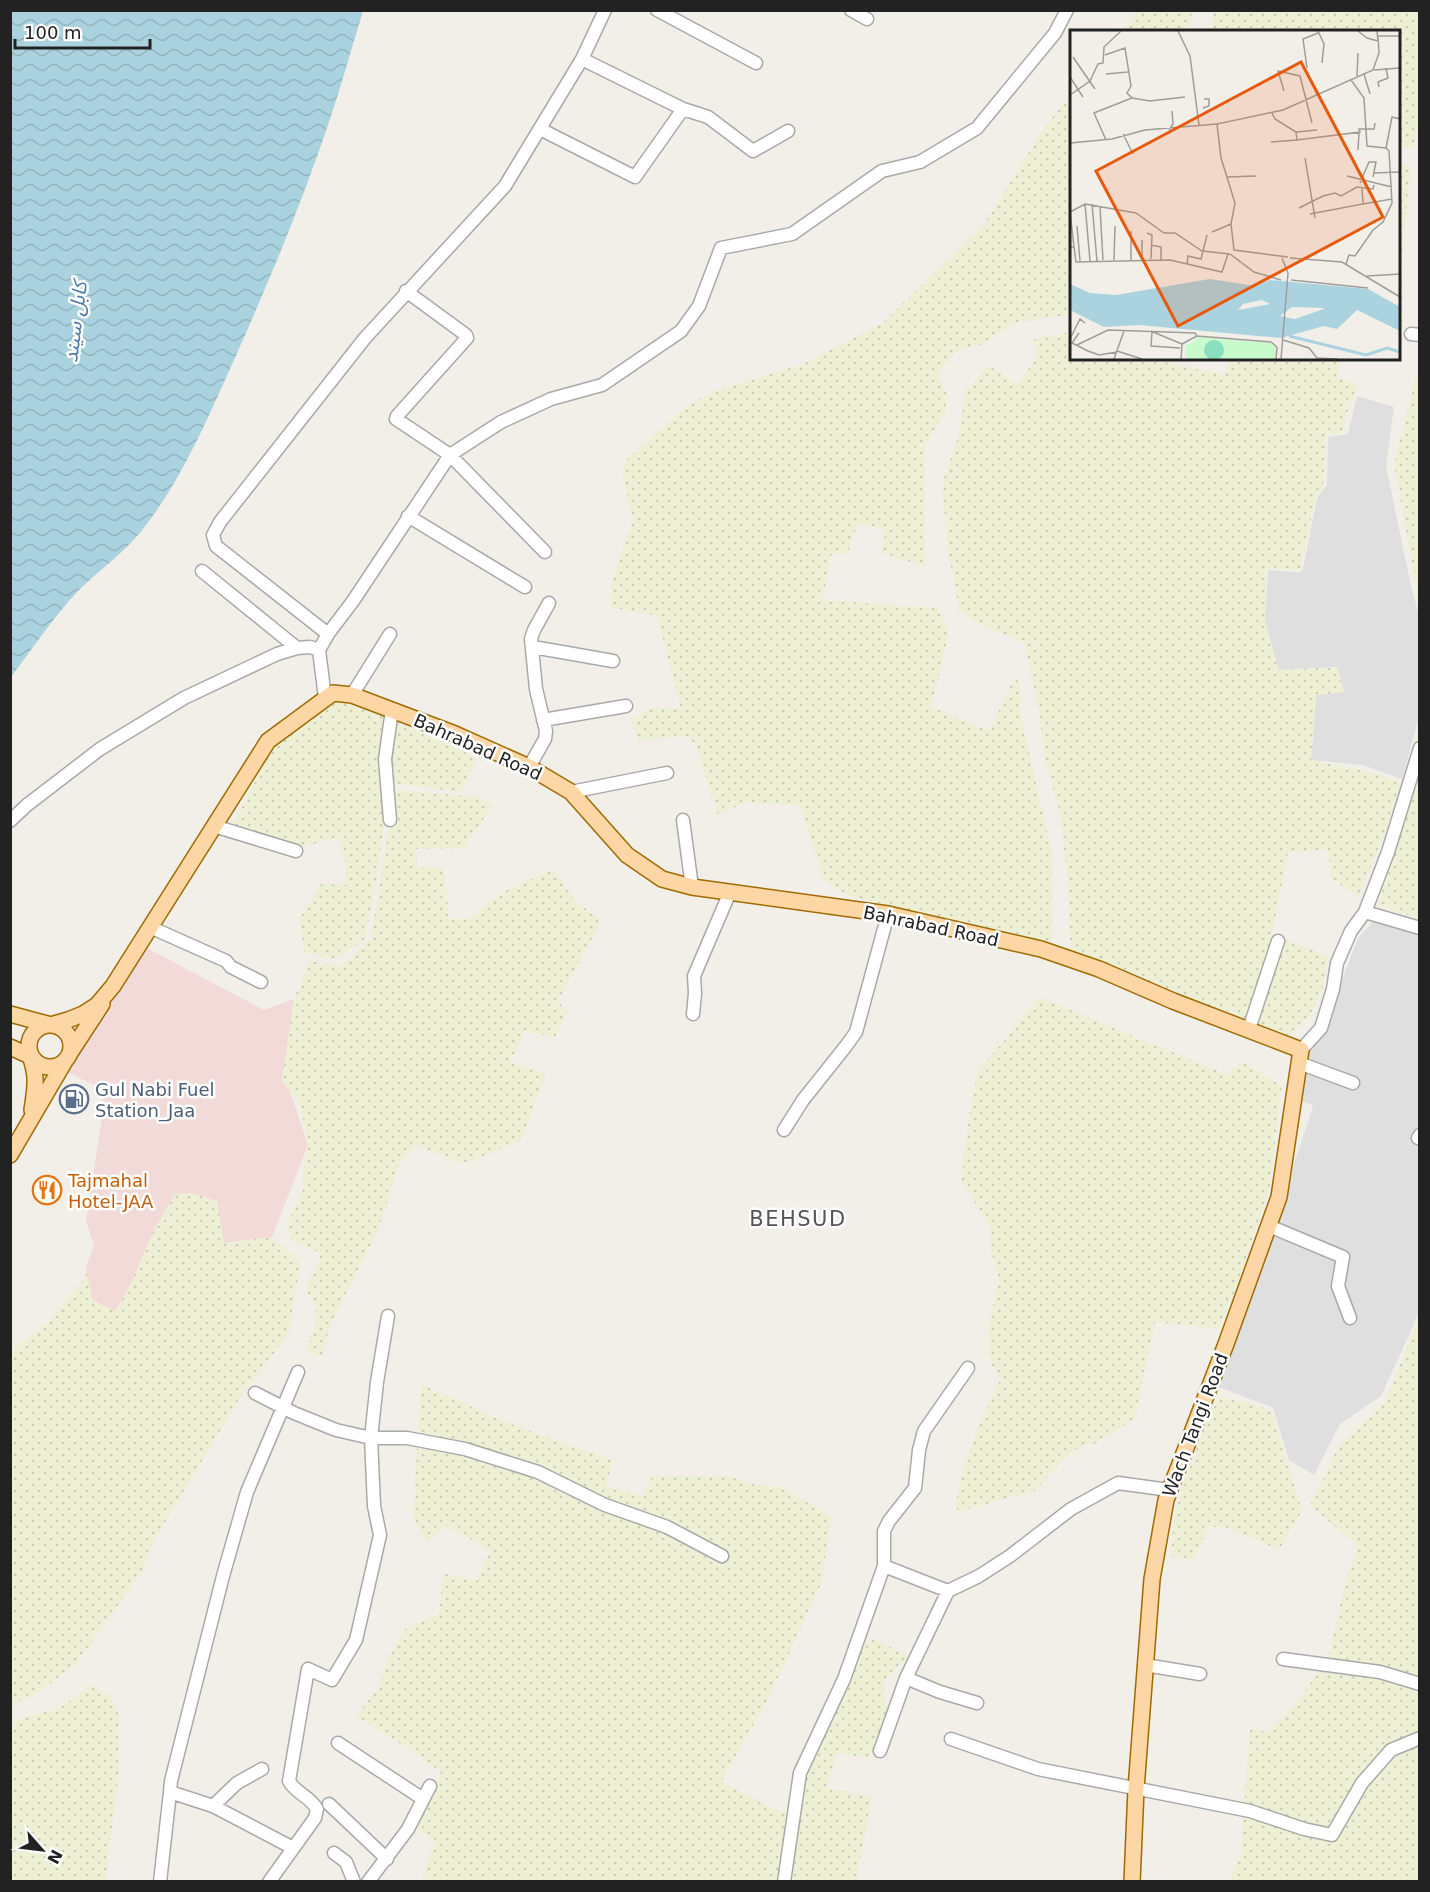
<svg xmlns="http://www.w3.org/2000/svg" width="1430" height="1892" font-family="'DejaVu Sans','Noto Sans Arabic',sans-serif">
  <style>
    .residential { fill: #e0dfdf }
    .commercial { fill: #f2dad9 }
    .farmland { fill: url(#farmland-dots) }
    .water { fill: url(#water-waves) }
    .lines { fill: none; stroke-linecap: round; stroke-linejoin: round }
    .minor-casing { stroke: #a9a9a9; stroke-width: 15 }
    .major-casing { stroke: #a06b00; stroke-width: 18 }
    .minor { stroke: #fff; stroke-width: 12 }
    .major { stroke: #fcd6a4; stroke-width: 15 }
    .labels { text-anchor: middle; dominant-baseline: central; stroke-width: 5; stroke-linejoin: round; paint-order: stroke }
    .street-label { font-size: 18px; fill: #222; stroke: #fff }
    .service-label { font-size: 18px; fill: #4e5e75; stroke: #fff; text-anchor: start }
    .food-label { font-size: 18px; fill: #c56008; stroke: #fff; text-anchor: start }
    .water-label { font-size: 20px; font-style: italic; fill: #4a7aab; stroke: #fff }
    .quarter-label { font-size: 21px; letter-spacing: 1.5px; fill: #555; stroke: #fff }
    .inset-river { fill: none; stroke: #aad3df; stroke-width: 3 }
    .inset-road { fill: none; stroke: #9f9d99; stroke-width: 1.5 }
    .view { fill: #e8590c; fill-opacity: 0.15; stroke: #e8590c; stroke-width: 3 }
    .inset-edge { fill: none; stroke: #222; stroke-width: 3 }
  </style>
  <defs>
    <pattern id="farmland-dots" width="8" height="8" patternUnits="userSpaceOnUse" patternTransform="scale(1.5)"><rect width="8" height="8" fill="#eef0d5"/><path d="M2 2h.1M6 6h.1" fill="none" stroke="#ccceb7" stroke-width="1.8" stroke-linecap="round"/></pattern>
    <pattern id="water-waves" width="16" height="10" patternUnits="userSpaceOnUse" patternTransform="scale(1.5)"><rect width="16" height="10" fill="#aad3df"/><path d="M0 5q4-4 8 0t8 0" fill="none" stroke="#92b5bf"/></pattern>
  </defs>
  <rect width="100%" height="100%" fill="#f2efe9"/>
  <path class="residential" d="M1357,396L1394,407L1386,466L1412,591L1420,617L1419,717L1402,779L1362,765L1311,760L1316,695L1344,692L1337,667L1278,670L1265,621L1268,570L1300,572L1303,569L1317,498L1327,485L1328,437L1348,434Z
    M1384,910L1419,921L1420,1311L1381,1396L1340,1424L1314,1475L1289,1460L1273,1408L1219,1387L1311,1113L1313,1106L1311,1104L1295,1100L1307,1050L1319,1040L1358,938Z"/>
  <path class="commercial" d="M147,948L264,1010L294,999L282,1081L290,1091L308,1145L272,1237L224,1243L175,1194L153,1233L128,1290L115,1312L92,1300L86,1267L94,1246L86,1220L104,1104L98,1087L65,1071L93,1023Z"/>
  <path class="farmland" d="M1139,10L1192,11L1189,31H1122Z
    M1214,11H1419L1420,109L1414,147L1399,146L1398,32L1212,31Z
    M1071,94V315L1017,322L981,345L957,351L937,374L947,394L945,413L925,444V567L881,552L886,530L858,523L848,552L831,555L823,600L937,608L949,633L931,707L990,731L1014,677L1019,682L1020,713L1052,853V947L846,895L824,879L800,806L746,802L718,815L696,746L688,736L638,741L631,720L654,707L681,709L657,616L610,607L612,581L633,521L622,471L627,459L686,407L716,390L803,364L884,322L984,224L1044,128Z
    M1399,165L1410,167L1402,263L1403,328L1398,327Z
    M1071,332L1072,358L1151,359L1224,375L1231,359H1341L1337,377L1359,385L1346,415L1342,434H1326L1323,491L1316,496L1300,570L1266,568L1265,623L1279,670L1337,667L1344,692L1316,695L1311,760L1376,773L1401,783L1385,833L1358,897L1331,878L1328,850L1288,852L1272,934L1328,956L1322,991L1309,1017L1287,1036L1231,1012L1163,992L1070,956L1069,892L1060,813L1046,763L1038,708L1025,644L974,620L959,610L948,550L942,484L958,437L966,391L988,365L1018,385L1039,352L1030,340Z
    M1419,366V602L1394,464Z
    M332,698L360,707L477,757L461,792L386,782L384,826L376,882L365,939L335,959L304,953L300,918L321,884L346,885V863L339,837L298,848L229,832L272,749Z
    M1419,773V919L1378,904Z
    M395,790L481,797L493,805L464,848L416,849L417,867L444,869L449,919L470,918L505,891L553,869L576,902L602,920L558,1001L567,1012L555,1037L524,1031L510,1063L546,1073L521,1141L468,1162H459L415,1145L398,1167L379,1228L330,1325L322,1356L306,1351L316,1322L315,1306L306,1290L321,1254L290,1238L288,1230L289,1219L303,1190L304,1164L308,1145L306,1133L299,1101L282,1081L294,999L310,961L342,966L371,938Z
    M1039,997L1228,1075L1241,1061L1282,1086L1270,1187L1235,1290L1218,1329L1155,1322L1135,1418L1097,1443L1085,1445L1071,1452L1035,1491L957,1512L956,1502L961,1478L976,1432L1001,1378L990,1363L989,1325L999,1280L990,1247L991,1228L961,1181L969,1115L978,1070L1006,1039Z
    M191,1193L217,1201L224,1243L272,1237L301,1262L288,1335L243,1393L153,1542L142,1572L75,1665L33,1696L11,1705V1351L49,1322L84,1278L86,1267L92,1300L115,1311L128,1290L153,1233L175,1194Z
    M1419,1319V1881L1229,1882L1243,1849L1241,1846L1250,1729L1269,1732L1296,1702L1328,1660L1344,1588L1358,1545L1310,1506L1338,1447L1384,1403Z
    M421,1384L505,1422L612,1460L607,1486L642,1496L653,1475L732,1477L753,1484L784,1488L831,1517L822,1582L768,1699L721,1782L787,1815L780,1881H422L435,1842L416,1828L441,1773L417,1754L356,1716L378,1688L389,1656L406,1628L439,1614L443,1573L477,1581L490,1550L447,1526L427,1542L413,1518Z
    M1221,1397L1254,1404L1272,1411L1302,1511L1279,1550L1231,1529L1209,1526L1193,1559L1170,1556L1175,1514L1185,1476L1193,1461L1205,1419Z
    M872,1638L909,1656L884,1681V1701L891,1713L868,1758L837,1753L826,1788L872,1797L856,1881L785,1882L795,1765L848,1658Z
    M90,1685L111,1696L119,1715V1772L105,1881H11V1724L18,1719L60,1708Z"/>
  <path class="water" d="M11,10L363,11C351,50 340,90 327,128C300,207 268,284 234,360C209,415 185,473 149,521C127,553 94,572 69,601C48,625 30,652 11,677Z"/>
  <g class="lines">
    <g class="minor-casing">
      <path id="minor" d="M657,10L756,63
        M851,10L867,19
        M582,59L683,109L708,117L753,151L788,131
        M540,129L635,177L683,109
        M406,291L466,335L467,338L397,416L396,419L450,455L545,552
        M1411,334L1420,335
        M408,516L525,587
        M202,571L297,648
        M328,634L216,546L213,535L220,522L365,338L505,186L582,59L605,10
        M533,647L613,661
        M352,695L390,634
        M325,698L319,650L328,634L353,601L450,455L501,422L551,399L602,385L681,331L699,306L721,248L792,234L882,171L920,162L977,128L1055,33L1067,10
        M543,720L626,706
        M529,767L545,739L546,731L536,689L531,639L534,630L549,603
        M571,792L667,773
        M390,820L385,759L392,710
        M683,820L692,887
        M10,821L27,805L100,749L184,698L277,654L297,648L310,647L319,650
        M214,826L296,851
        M1365,912L1420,928
        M150,927L226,961L231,967L261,982
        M693,1014L695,993L694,976L730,892
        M1249,1029L1278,941
        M1301,1050L1321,1028L1333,989L1337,963L1351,931L1365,912L1388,852L1420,748
        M1299,1063L1353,1083
        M784,1130L803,1100L846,1046L856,1032L888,914
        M1418,1138L1420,1135
        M1269,1226L1343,1257L1338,1286L1350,1318
        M255,1393L294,1413L336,1430L371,1438H407L465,1449L538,1472L605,1505L667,1527L722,1556
        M884,1566V1531L889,1521L915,1488L919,1450L924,1431L968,1368
        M1283,1659L1380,1672L1420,1684
        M1145,1665L1200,1674
        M906,1678L940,1692L977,1703
        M951,1739L1038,1769L1250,1811L1304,1829L1332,1835L1362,1783L1391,1750L1420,1738
        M338,1743L423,1799
        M880,1751L906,1678L948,1591
        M329,1804L387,1859
        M213,1806L237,1783L262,1769
        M293,1848L213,1806L170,1792L171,1781L223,1576L247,1492L298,1372
        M334,1853L346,1862L354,1882
        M160,1882L170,1792
        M269,1882L315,1818L317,1809C310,1796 295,1793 289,1781L308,1669L332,1680L356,1640L380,1535L374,1506L371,1438L377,1382L388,1316
        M368,1882L408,1829L430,1786
        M784,1882L800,1773L844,1679L884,1566L948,1591L979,1576L1010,1556L1071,1509L1118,1483L1169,1490"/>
    </g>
    <g class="major-casing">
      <path id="major" d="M10,1014L51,1025L68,1020L83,1014L97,1005L113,986L268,741L333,693L352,695L455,734L529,767L571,792L627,855L662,879L692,887L888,914L1041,949L1099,969L1173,1001L1301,1050L1279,1197L1226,1344L1166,1500L1152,1579L1136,1789L1132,1882
        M29 1046a21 21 0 1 1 42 0a21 21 0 1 1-42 0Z
        M10,1047L30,1056C38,1077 35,1089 32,1110
        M70,1053L102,1004
        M10,1155L65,1061"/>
    </g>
    <use href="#minor" class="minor"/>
    <use href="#major" class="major"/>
  </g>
  <defs>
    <g id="fuel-ring" transform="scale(1.5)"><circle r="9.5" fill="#fff" stroke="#5c6f8a" stroke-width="1.5"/><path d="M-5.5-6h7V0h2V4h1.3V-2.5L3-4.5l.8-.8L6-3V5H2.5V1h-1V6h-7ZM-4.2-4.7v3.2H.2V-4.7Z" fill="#5c6f8a"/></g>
    <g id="restaurant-ring" transform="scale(1.5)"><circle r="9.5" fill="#fff" stroke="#e8710a" stroke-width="1.5"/><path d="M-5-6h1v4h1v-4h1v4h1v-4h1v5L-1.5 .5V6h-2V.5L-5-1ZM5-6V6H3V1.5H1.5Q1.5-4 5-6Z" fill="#e8710a"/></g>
  </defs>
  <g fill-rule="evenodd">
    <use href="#fuel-ring" x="74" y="1099"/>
    <use href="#restaurant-ring" x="47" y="1190"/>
  </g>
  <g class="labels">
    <g class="street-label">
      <text transform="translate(478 747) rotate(24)">Bahrabad Road</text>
      <text transform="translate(931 926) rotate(12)">Bahrabad Road</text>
      <text transform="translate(1195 1425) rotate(-69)">Wach Tangi Road</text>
    </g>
    <g class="service-label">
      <text x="95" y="1089">Gul Nabi Fuel<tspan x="95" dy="21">Station_Jaa</tspan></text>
    </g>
    <g class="food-label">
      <text x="68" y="1180">Tajmahal<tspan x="68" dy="21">Hotel-JAA</tspan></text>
    </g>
    <g class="water-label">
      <text transform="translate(75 322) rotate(-83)">کابل سيند</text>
    </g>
    <g class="quarter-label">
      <text x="798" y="1219">BEHSUD</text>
    </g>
  </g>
  <g transform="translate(1070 30)">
    <rect width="330" height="330" fill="#f2efe9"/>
    <path d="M129,307L200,313L206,317L205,329H117L115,317Z" fill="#c8facc"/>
    <path d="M134 320a10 10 0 1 1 20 0a10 10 0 1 1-20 0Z" fill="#88e0be"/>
    <path d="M140,249L185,256L200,250L298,259L330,277V301L287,280L267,299L254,296L211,308L69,295L34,297L0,280V254L20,263L46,265ZM192,270L200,274L168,280L173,274ZM222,277L253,278L254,279L225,289L210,286Z" fill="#aad3df" fill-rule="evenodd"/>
    <path class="inset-river" d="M219,306L296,325L317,318L330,322"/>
    <path class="inset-road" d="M108,1L120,26L129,95M248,1L254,14L252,33M288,1L297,8L308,11L307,1M35,25L55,18L61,56L57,63L62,68L24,83L36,110M3,27L25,59M237,38L233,9L248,3M304,40L330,38M36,44L58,42M294,44L300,64M287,46L288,23M0,47L13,67M309,57L308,52L318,48L316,38M214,61L208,41L230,46L242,93M0,65L20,51L28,34L33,33L34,17L51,1M62,68L80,71L115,67M133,78L139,76V69H134M202,83L205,89L226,102L227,110L290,102L289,99H304L305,93M99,100L103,94L102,81M226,102L247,100M53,104L63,124M201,112L227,110M0,113L42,109L75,100L147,94M316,118L322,87L330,89M288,120L289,102M235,128L245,188M304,143L330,142M277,146L322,157M157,147L186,146M290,153L299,132H306L303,147M15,174L20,231M22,174L27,231M293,174L322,169M30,177L33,230M229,178L253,166L265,163L271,166L287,157L303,159L304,155M0,182L15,174L66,183L94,203H105L132,221L160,224M0,182L4,217M240,184L293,174L292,158M7,196L10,231M61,201V230M142,202L161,194M77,203L82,205L81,229M72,210V230M81,215L91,217V230M0,217H4L6,232L100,230L152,242L158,224M160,224L184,242L211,250M218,227L164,220L161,194L165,173L151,128L147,94L213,80L303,40L309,23L308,6H330M220,228L272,232L330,267M44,230L45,196M276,234L279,225L285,226L303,200L313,192L322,173L319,121L316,118L297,116L294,68L281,50M117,235L118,226L131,229L137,205M297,246L330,244M221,250L298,258M82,302L81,316L110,318M83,302L112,314M9,303L2,313L18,321L29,325L47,322M127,306L201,312L207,317L206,329M1,307L10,289L15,293M213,310L239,318L247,328L268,329M7,315L38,300L125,303L127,306L112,314L111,329M47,321L72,329M44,329L54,301M211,329L218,243L212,228"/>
    <path class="view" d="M231,32L313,187L108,296L26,141Z"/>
    <rect width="330" height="330" class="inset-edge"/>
  </g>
  <rect width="1430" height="1892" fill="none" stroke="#222222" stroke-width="24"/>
  <g transform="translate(42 1850) rotate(118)" stroke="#ffffff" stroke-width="4.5" paint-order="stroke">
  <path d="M0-4.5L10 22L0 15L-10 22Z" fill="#222222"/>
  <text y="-9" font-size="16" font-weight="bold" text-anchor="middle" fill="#222222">N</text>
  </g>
  <path d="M15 39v9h135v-9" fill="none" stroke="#222222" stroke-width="3"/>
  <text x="24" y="39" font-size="18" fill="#222222" stroke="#ffffff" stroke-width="4.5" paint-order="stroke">100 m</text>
</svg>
